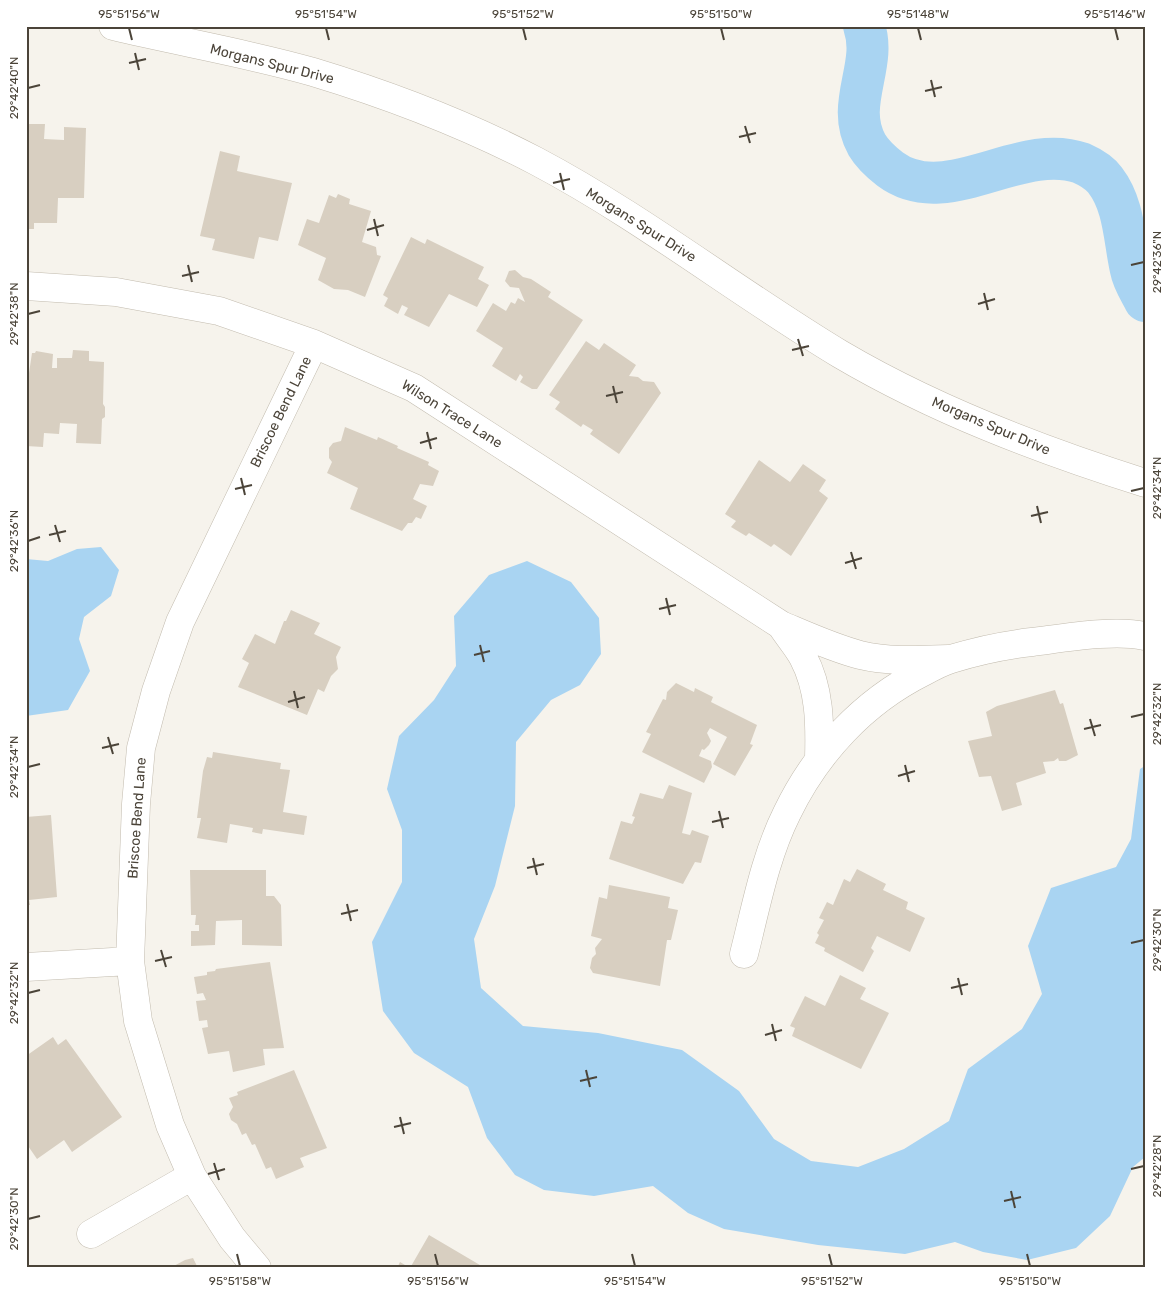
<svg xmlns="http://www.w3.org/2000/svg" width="1171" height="1294" font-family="Rubik,sans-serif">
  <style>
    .water { fill: #a9d4f2 }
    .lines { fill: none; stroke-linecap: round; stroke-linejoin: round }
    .river { stroke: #a9d4f2; stroke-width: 42 }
    .building { fill: #d8cfc1 }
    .minor-casing { stroke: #c2bbae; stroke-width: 29 }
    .minor { stroke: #fff; stroke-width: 28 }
    .ticks { fill: none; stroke: #4b4439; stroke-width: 2 }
    .labels { text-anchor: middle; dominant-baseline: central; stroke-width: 4; stroke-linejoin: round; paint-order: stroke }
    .street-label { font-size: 14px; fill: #4b4439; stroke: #fff }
    .neatline { fill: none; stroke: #4b4439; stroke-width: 2 }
    .ticks-label { font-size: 12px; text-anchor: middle; fill: #4b4439 }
  </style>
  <rect width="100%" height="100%" fill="#f6f3ec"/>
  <path class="water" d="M101,547L119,570L111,596L84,617L79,639L90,671L68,710L26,716V559L48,561L77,549Z
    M527,561L571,582L599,618L601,654L580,685L551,700L516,742L515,806L495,886L474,939L481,988L523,1026L598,1033L682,1050L739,1091L774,1139L811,1161L858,1167L904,1149L949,1121L968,1069L1022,1029L1042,994L1028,946L1051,888L1116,867L1131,839L1140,769L1145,766V1157L1133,1167L1110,1216L1076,1248L1027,1260L983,1252L955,1242L905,1254L818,1245L724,1229L688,1213L653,1186L594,1196L544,1190L515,1175L487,1138L468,1087L414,1053L383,1011L372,942L402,882V830L387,789L399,736L434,700L456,666L454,616L489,575Z"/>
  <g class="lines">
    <path class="river" d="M864,26C878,66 844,104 867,145C873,155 881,162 890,169C946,211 1019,141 1081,163C1090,167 1099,172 1105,180C1125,206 1124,240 1131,270C1133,281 1140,291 1145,301"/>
  </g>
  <path class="building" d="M26,124H45L44,139L64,140V127L86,128L84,198H58L57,223H34V229H26Z
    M220,151L240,156L237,171L292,183L278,241L259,237L254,259L212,250L215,239L200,236Z
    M338,194L350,199L349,204L371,211L362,242L376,247L377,255L381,256L365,297L348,290L334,289L318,280L326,258L298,245L307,219L319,223L329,195L336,198Z
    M411,237L425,244L427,239L484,267L478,279L489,285L477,307L449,294L429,327L404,315L408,308L402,305L398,314L384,306L388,298L383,295Z
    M515,270L523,277L531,279L551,292L548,297L583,320L537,389H532L520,382L523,377L520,374L516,381L492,366L503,348L476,331L493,303L506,311L511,302L515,304L518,298L525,302L519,288L510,287L505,281L509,271Z
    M586,341L599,350L604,343L636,365L629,376L638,377L643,381L654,382L661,393L619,454L590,434L593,430L583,424L581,427L555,409L560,402L549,395Z
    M73,350L89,351V361L104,362L103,404L105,407V417L102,419L101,444L76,443L77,424L60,423L59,434L44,433L43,447L26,446V393L32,353H35L36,351L53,354L52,368H57V358H72Z
    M345,427L377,440L378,437L398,446L397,448L429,462L428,465L439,471L433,486L420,484L413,499L427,506L421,519L416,517L412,523H408L402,531L350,509L358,488L327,473L332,462L329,458V448L333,443L341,441Z
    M759,460L790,482L803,464L826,480L819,491L828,498L791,556L774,544L771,547L749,533L746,536L731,527L736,521L725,514Z
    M291,610L320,623L314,634L341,647L336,657L338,669L331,676L324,692L318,689L307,715L238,687L249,663L242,659L255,634L275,644L284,621H286Z
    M676,683L694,692L695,688L713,697L711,702L757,725L750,744L753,745L735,776L713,764L727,737L710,728L707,733L711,741L709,745L704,750L702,749L699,756L711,761L712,767L704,783L642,752L651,734L646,732L663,699L666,700L667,692Z
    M1055,690L1060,704L1063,703L1078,755L1066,761H1059L1058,758L1054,761L1043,762L1046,773L1016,783L1022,805L1002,811L991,776L979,777L968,741L992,736L986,712L997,706Z
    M213,752L281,763L280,769L290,770L283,812L307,816L304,835L263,829L262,834L252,832L253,828L230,824L227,843L197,838L201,818H197L203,771L207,757L212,758Z
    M669,785L692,793L682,833L690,835L692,830L709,836L701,863L695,862L683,884L609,859L621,821L632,824L635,817L632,816L640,793L663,799Z
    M51,815L57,897L29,900L30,905H26V817Z
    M857,869L886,884L883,890L908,902L906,909L925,918L910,952L877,936L871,948L874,951L863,972L824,951L825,948L815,943L819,935L817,933L824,920L819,918L827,902L833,905L844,879L850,882Z
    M190,870H266V896H274L281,905L282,946L242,945V920L216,921L215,945L191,946V931H199V925H195L196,915H191Z
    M609,885L670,897L668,908L678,910L671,940H667L660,986L593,973L590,968L592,958L596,954L595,948L602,939L591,936L599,897L607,899Z
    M270,962L284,1048L263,1049L265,1065L233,1072L229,1051L208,1054L202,1028L208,1027L207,1020L199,1021L196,1001L206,1000L203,993L197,994L194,977L207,975V972L215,971L216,969Z
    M840,975L866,988L860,999L889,1013L861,1069L792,1036L795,1028L790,1026L805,996L825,1006Z
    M53,1037L58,1045L66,1039L122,1117L72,1152L64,1140L37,1159L26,1143V1056Z
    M294,1070L327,1148L300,1158L304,1167L276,1179L271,1167L266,1169L255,1144L252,1145L246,1133L242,1135L237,1124L231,1120L229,1114L233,1107L229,1098L238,1095L237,1092Z
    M429,1235L485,1268H397L400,1262L410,1268Z
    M193,1258L198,1268H170L185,1260Z"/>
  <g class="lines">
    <g class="minor-casing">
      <path id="minor" d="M113,26C179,42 247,53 313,72C389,95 465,124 536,161C642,217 737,292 840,354C935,410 1040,450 1145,483
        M26,286L116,292L219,311L314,344L414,388L781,625C807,636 833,648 860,655C889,662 920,660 949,659
        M781,625C788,636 797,646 803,657C820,689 820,724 819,759
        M744,954C756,907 765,857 787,813C816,753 863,702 923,672C932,667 941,662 951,659C977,651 1005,645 1032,642C1064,638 1114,629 1145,636
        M26,967L130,961
        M91,1234L192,1176
        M257,1268L232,1238L192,1176L170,1125L138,1021L130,961L136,804L141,748L156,691L180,622L314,344"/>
    </g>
    <use href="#minor" class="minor"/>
  </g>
  <path class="ticks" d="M129,28L132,40M326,28L329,40M523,28L526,40M721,28L724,40M918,28L921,40M1115,28L1118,40M135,53L139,70M129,63L146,59M931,80L935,97M28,88L40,85M925,91L942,87M745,126L750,143M739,137L756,133M560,173L564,190M553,183L570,179M374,219L378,236M367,230L384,225M188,265L192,282M1131,265L1144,262M182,276L199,272M984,293L988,310M978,304L995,299M28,314L40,311M798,339L803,356M792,350L809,346M613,386L617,403M606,396L623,392M427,432L431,449M420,443L437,438M241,478L245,495M235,489L252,485M1131,491L1144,488M1037,506L1041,523M1031,516L1048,512M55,525L60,542M49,535L66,531M28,541L40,537M851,552L856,569M845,563L862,558M666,598L670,615M659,609L676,605M480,645L484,662M474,655L490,651M294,691L298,708M288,702L305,697M1131,717L1144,714M1090,719L1095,736M1084,729L1101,725M108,737L113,754M102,748L119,744M905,765L909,782M28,767L40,764M898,776L915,771M719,811L723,828M712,822L729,818M533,858L537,875M527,868L544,864M347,904L351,921M341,914L358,910M1131,943L1144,940M161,950L166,967M155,961L172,957M958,978L962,995M951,988L968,984M28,993L40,990M772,1024L776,1041M765,1035L782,1030M586,1070L590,1087M580,1081L597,1077M400,1117L404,1134M394,1127L411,1123M214,1163L219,1180M1131,1169L1144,1166M208,1174L225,1169M1011,1191L1015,1208M1004,1201L1021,1197M28,1219L40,1216M237,1254L240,1266M435,1254L438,1266M632,1254L635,1266M829,1254L832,1266M1027,1254L1030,1266"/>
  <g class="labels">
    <g class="street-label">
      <text transform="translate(272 64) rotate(14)">Morgans Spur Drive</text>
      <text transform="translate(641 225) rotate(32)">Morgans Spur Drive</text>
      <text transform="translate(281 412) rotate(-64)">Briscoe Bend Lane</text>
      <text transform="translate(452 414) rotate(32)">Wilson Trace Lane</text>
      <text transform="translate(991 426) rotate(23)">Morgans Spur Drive</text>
      <text transform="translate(137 818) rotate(-86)">Briscoe Bend Lane</text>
    </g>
  </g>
  <rect width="1171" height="1294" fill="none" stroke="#ffffff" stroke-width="55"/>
  <rect x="28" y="28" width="1116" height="1238" class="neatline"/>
  <g class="ticks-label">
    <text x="129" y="18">95°51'56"W</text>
    <text x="326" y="18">95°51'54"W</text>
    <text x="523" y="18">95°51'52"W</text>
    <text x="721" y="18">95°51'50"W</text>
    <text x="918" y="18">95°51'48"W</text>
    <text x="1115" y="18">95°51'46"W</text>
    <text transform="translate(14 88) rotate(-90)" y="4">29°42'40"N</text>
    <text transform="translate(1157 262) rotate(-90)" y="4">29°42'36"N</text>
    <text transform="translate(14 314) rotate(-90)" y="4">29°42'38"N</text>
    <text transform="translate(1157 488) rotate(-90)" y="4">29°42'34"N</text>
    <text transform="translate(14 541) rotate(-90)" y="4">29°42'36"N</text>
    <text transform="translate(1157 714) rotate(-90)" y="4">29°42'32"N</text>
    <text transform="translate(14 767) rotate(-90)" y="4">29°42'34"N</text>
    <text transform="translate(1157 940) rotate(-90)" y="4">29°42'30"N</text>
    <text transform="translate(14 993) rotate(-90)" y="4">29°42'32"N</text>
    <text transform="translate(1157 1166) rotate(-90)" y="4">29°42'28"N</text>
    <text transform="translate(14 1219) rotate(-90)" y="4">29°42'30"N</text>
    <text x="240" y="1285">95°51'58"W</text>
    <text x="438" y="1285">95°51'56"W</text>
    <text x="635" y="1285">95°51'54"W</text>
    <text x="832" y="1285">95°51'52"W</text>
    <text x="1030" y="1285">95°51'50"W</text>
  </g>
</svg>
